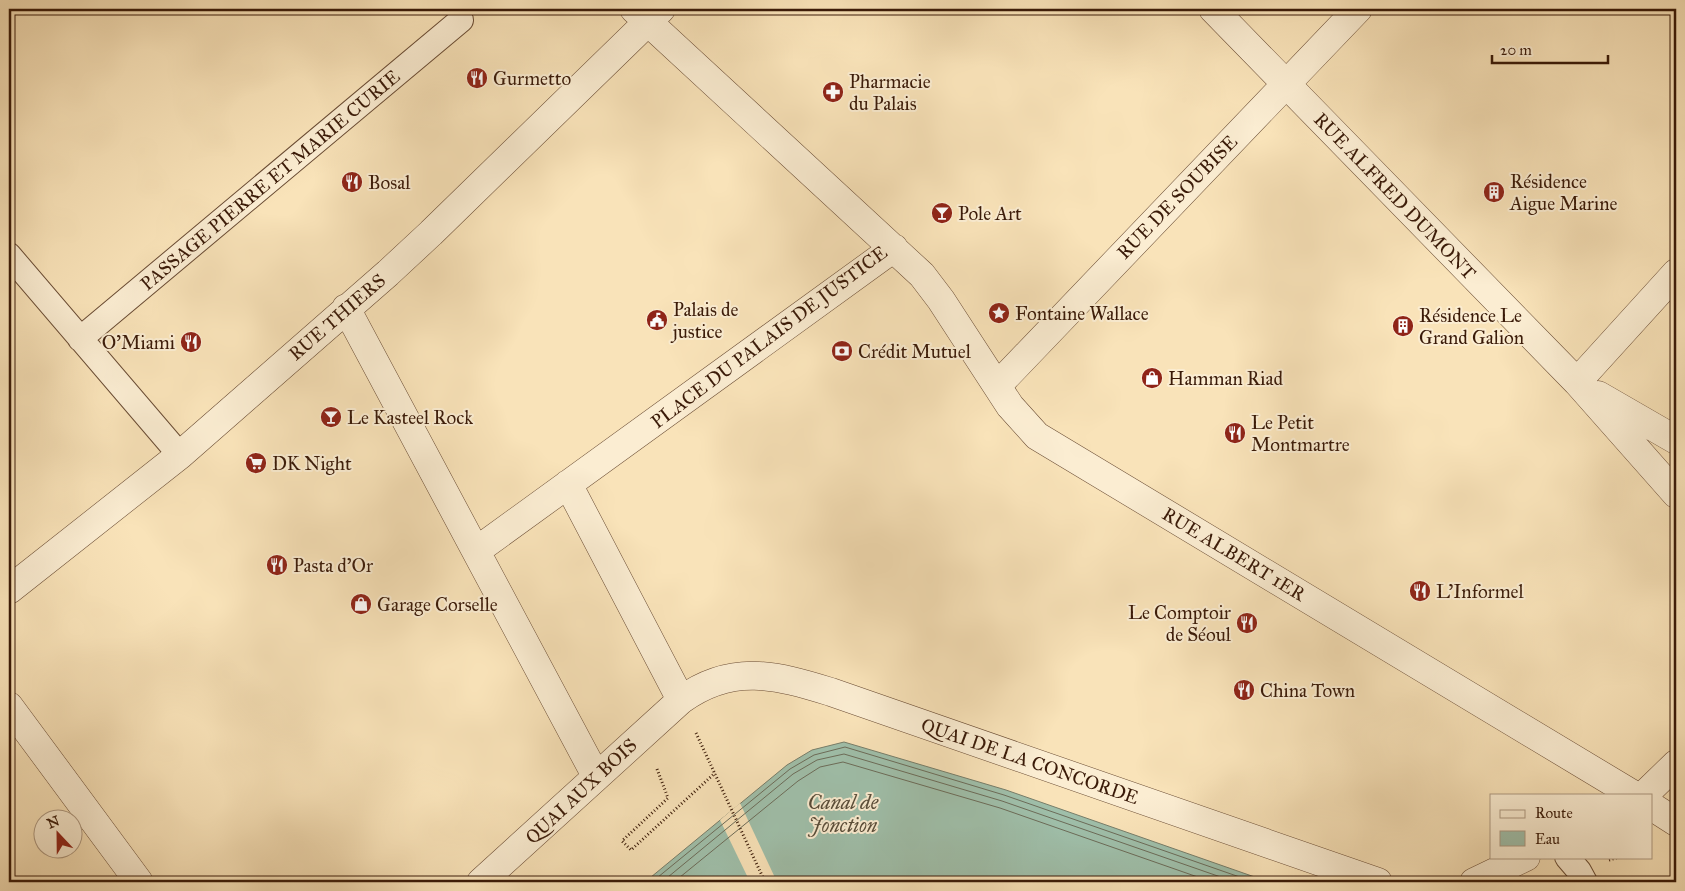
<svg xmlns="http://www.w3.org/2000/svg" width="1685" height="891" font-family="'IM FELL Great Primer',serif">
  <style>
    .water { fill: #9fbfaa; stroke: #777d69 }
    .pier { fill: #f9e3b9 }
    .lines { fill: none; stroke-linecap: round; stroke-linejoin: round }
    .shore { stroke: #6c6c59; stroke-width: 1 }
    .lane-casing { stroke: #6a4c34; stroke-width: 26 }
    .street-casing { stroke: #6a4c34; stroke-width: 29 }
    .path { stroke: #3a1a08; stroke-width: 3; stroke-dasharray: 1 2.5; stroke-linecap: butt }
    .lane { stroke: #fbedd2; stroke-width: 24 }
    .street { stroke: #fbedd2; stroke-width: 28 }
    .labels { text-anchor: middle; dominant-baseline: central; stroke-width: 4; stroke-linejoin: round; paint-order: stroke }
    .poi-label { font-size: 19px; fill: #3a1a08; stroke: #fbedd2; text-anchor: start }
    .street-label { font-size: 19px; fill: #3a1a08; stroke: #fbedd2 }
    .water-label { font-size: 20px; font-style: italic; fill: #584c39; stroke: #fbedd2 }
  </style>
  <rect width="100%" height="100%" fill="#f9e3b9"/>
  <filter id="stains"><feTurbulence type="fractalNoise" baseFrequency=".004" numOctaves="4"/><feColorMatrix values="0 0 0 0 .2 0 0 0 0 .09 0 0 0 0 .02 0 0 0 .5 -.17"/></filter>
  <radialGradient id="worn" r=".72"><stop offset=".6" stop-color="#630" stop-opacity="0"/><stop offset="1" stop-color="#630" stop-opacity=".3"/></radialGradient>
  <path class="water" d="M844,742L1006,790L1269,882H645L787,765L812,750Z"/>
  <path class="pier" d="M740,803L777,882H750L720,820Z"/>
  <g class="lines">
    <path class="shore" d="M652,882L790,769L814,755L845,747L1004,795L1254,882
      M662,882L793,774L817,760L844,754L1002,801L1235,882
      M674,882L798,781L820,767L843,762L1000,808L1212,882"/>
    <g class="lane-casing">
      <path id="lane" d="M9,255L180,455
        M80,339L461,20
        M1567,857L1579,871L1585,882"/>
    </g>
    <g class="street-casing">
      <path id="street" d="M634,9L922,275L941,300L1010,406L1037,436L1634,795
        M1213,9L1577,382L1676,494
        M346,308L596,776
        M1577,382L1676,273
        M997,386L1358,9
        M1598,395L1676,440
        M568,484L681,700
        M476,551L894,248
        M9,590L180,455L388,273L431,233L661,9
        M9,706L139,882
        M1644,795L1676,764
        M1651,806L1676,822
        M481,882L681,700C732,663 776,675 831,692L1378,882
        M1474,882L1526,857"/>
    </g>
    <path class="path" d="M696,733L765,882
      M657,769L668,798L622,841L631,850L715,773
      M1609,860L1619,857"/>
    <use href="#lane" class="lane"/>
    <use href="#street" class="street"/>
  </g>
  <defs>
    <g id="restaurant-disc" transform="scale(1.125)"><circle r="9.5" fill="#8f2418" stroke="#fbedd2"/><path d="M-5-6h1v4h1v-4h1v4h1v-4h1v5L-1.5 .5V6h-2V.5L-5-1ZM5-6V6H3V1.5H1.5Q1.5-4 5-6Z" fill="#fff"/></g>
    <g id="pharmacy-disc" transform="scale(1.125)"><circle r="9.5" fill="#8f2418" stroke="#fbedd2"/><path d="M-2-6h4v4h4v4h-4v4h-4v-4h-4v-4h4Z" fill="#fff"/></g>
    <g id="building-disc" transform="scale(1.125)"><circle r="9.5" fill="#8f2418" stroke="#fbedd2"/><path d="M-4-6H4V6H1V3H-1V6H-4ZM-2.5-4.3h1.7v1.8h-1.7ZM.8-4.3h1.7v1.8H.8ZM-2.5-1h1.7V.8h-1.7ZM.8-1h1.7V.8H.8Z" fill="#fff"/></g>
    <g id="bar-disc" transform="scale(1.125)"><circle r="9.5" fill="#8f2418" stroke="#fbedd2"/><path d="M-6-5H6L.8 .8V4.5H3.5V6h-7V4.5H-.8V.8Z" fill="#fff"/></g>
    <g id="sight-disc" transform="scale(1.125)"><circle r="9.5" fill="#8f2418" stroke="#fbedd2"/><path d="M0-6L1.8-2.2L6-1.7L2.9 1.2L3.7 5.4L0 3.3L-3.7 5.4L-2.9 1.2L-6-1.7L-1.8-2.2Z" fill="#fff"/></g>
    <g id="civic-disc" transform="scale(1.125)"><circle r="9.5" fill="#8f2418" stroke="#fbedd2"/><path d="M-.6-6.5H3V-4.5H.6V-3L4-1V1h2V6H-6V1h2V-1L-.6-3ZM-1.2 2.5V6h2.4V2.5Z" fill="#fff"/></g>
    <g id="bank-disc" transform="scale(1.125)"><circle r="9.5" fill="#8f2418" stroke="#fbedd2"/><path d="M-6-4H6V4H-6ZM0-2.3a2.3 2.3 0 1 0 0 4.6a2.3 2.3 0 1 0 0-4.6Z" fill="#fff"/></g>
    <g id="shop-disc" transform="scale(1.125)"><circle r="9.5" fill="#8f2418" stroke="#fbedd2"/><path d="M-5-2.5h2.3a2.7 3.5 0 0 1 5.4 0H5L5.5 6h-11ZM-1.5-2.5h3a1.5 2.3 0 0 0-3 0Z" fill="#fff"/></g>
    <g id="supermarket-disc" transform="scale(1.125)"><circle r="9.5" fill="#8f2418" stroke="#fbedd2"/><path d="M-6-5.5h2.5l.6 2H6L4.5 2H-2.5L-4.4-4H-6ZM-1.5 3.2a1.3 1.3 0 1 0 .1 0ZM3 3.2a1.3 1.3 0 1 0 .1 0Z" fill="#fff"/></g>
  </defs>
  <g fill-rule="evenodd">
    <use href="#restaurant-disc" x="477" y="78"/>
    <use href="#pharmacy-disc" x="833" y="92"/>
    <use href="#restaurant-disc" x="352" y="182"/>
    <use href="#building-disc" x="1494" y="192"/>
    <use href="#bar-disc" x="942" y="213"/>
    <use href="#sight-disc" x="999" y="313"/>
    <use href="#civic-disc" x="657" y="320"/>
    <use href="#building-disc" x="1403" y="326"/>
    <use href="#restaurant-disc" x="191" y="342"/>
    <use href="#bank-disc" x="842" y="351"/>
    <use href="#shop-disc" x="1152" y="378"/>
    <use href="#bar-disc" x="331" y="417"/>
    <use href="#restaurant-disc" x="1235" y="433"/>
    <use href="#supermarket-disc" x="256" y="463"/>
    <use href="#restaurant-disc" x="277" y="565"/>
    <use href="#restaurant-disc" x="1420" y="591"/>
    <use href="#shop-disc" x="361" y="604"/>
    <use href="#restaurant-disc" x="1247" y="623"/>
    <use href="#restaurant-disc" x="1244" y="690"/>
  </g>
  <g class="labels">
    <g class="poi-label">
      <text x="493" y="78">Gurmetto</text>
      <text x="849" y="81">Pharmacie<tspan x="849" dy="22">du Palais</tspan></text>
      <text x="1510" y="181">Résidence<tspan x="1510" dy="22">Aigue Marine</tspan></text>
      <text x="368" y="182">Bosal</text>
      <text x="958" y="213">Pole Art</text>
      <text x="673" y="309">Palais de<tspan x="673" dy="22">justice</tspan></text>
      <text x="1015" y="313">Fontaine Wallace</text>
      <text x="1419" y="315">Résidence Le<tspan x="1419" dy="22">Grand Galion</tspan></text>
      <text x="175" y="342" text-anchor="end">O'Miami</text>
      <text x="858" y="351">Crédit Mutuel</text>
      <text x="1168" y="378">Hamman Riad</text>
      <text x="347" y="417">Le Kasteel Rock</text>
      <text x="1251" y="422">Le Petit<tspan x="1251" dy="22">Montmartre</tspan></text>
      <text x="272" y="463">DK Night</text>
      <text x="293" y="565">Pasta d'Or</text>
      <text x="1436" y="591">L'Informel</text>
      <text x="377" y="604">Garage Corselle</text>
      <text x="1231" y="612" text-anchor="end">Le Comptoir<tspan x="1231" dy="22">de Séoul</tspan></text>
      <text x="1260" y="690">China Town</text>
    </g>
    <g class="street-label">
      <text transform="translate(270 180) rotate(-40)">PASSAGE PIERRE ET MARIE CURIE</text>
      <text transform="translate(1395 196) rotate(46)">RUE ALFRED DUMONT</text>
      <text transform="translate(1177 197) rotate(-46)">RUE DE SOUBISE</text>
      <text transform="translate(337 317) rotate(-41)">RUE THIERS</text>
      <text transform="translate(769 337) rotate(-37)">PLACE DU PALAIS DE JUSTICE</text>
      <text transform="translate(1234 554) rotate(31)">RUE ALBERT 1ER</text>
      <text transform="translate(1030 761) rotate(19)">QUAI DE LA CONCORDE</text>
      <text transform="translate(581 791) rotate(-43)">QUAI AUX BOIS</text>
    </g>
    <g class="water-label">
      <text x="843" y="802">Canal de<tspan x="843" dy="23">Jonction</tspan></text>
    </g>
  </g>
  <rect width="1685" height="891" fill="none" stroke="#f9e3b9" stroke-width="30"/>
  <rect x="10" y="10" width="1665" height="871" fill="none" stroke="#3a1a08" stroke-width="2.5"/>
  <rect x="15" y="15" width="1655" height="861" fill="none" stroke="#3a1a08"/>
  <rect x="1490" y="794" width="162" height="65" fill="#fbedd2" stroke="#ae9981"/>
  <rect x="1500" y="810" width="25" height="8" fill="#fbedd2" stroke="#ae9981"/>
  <text x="1535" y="818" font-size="15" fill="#3a1a08">Route</text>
  <rect x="1500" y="831" width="25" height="15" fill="#9fbfaa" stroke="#ae9981"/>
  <text x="1535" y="844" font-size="15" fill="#3a1a08">Eau</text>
  <g transform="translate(58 834) rotate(338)"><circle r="24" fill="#fbedd2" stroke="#ae9981"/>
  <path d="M0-4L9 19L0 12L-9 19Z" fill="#8f2418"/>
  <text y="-8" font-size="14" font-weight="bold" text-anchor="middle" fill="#3a1a08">N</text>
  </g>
  <path d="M1492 55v8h116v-8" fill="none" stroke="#3a1a08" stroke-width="2.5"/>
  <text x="1500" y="55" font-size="15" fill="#3a1a08" stroke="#fbedd2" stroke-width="4" paint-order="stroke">20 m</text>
  <rect width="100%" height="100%" filter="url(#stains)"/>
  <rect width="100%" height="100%" fill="url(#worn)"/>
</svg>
